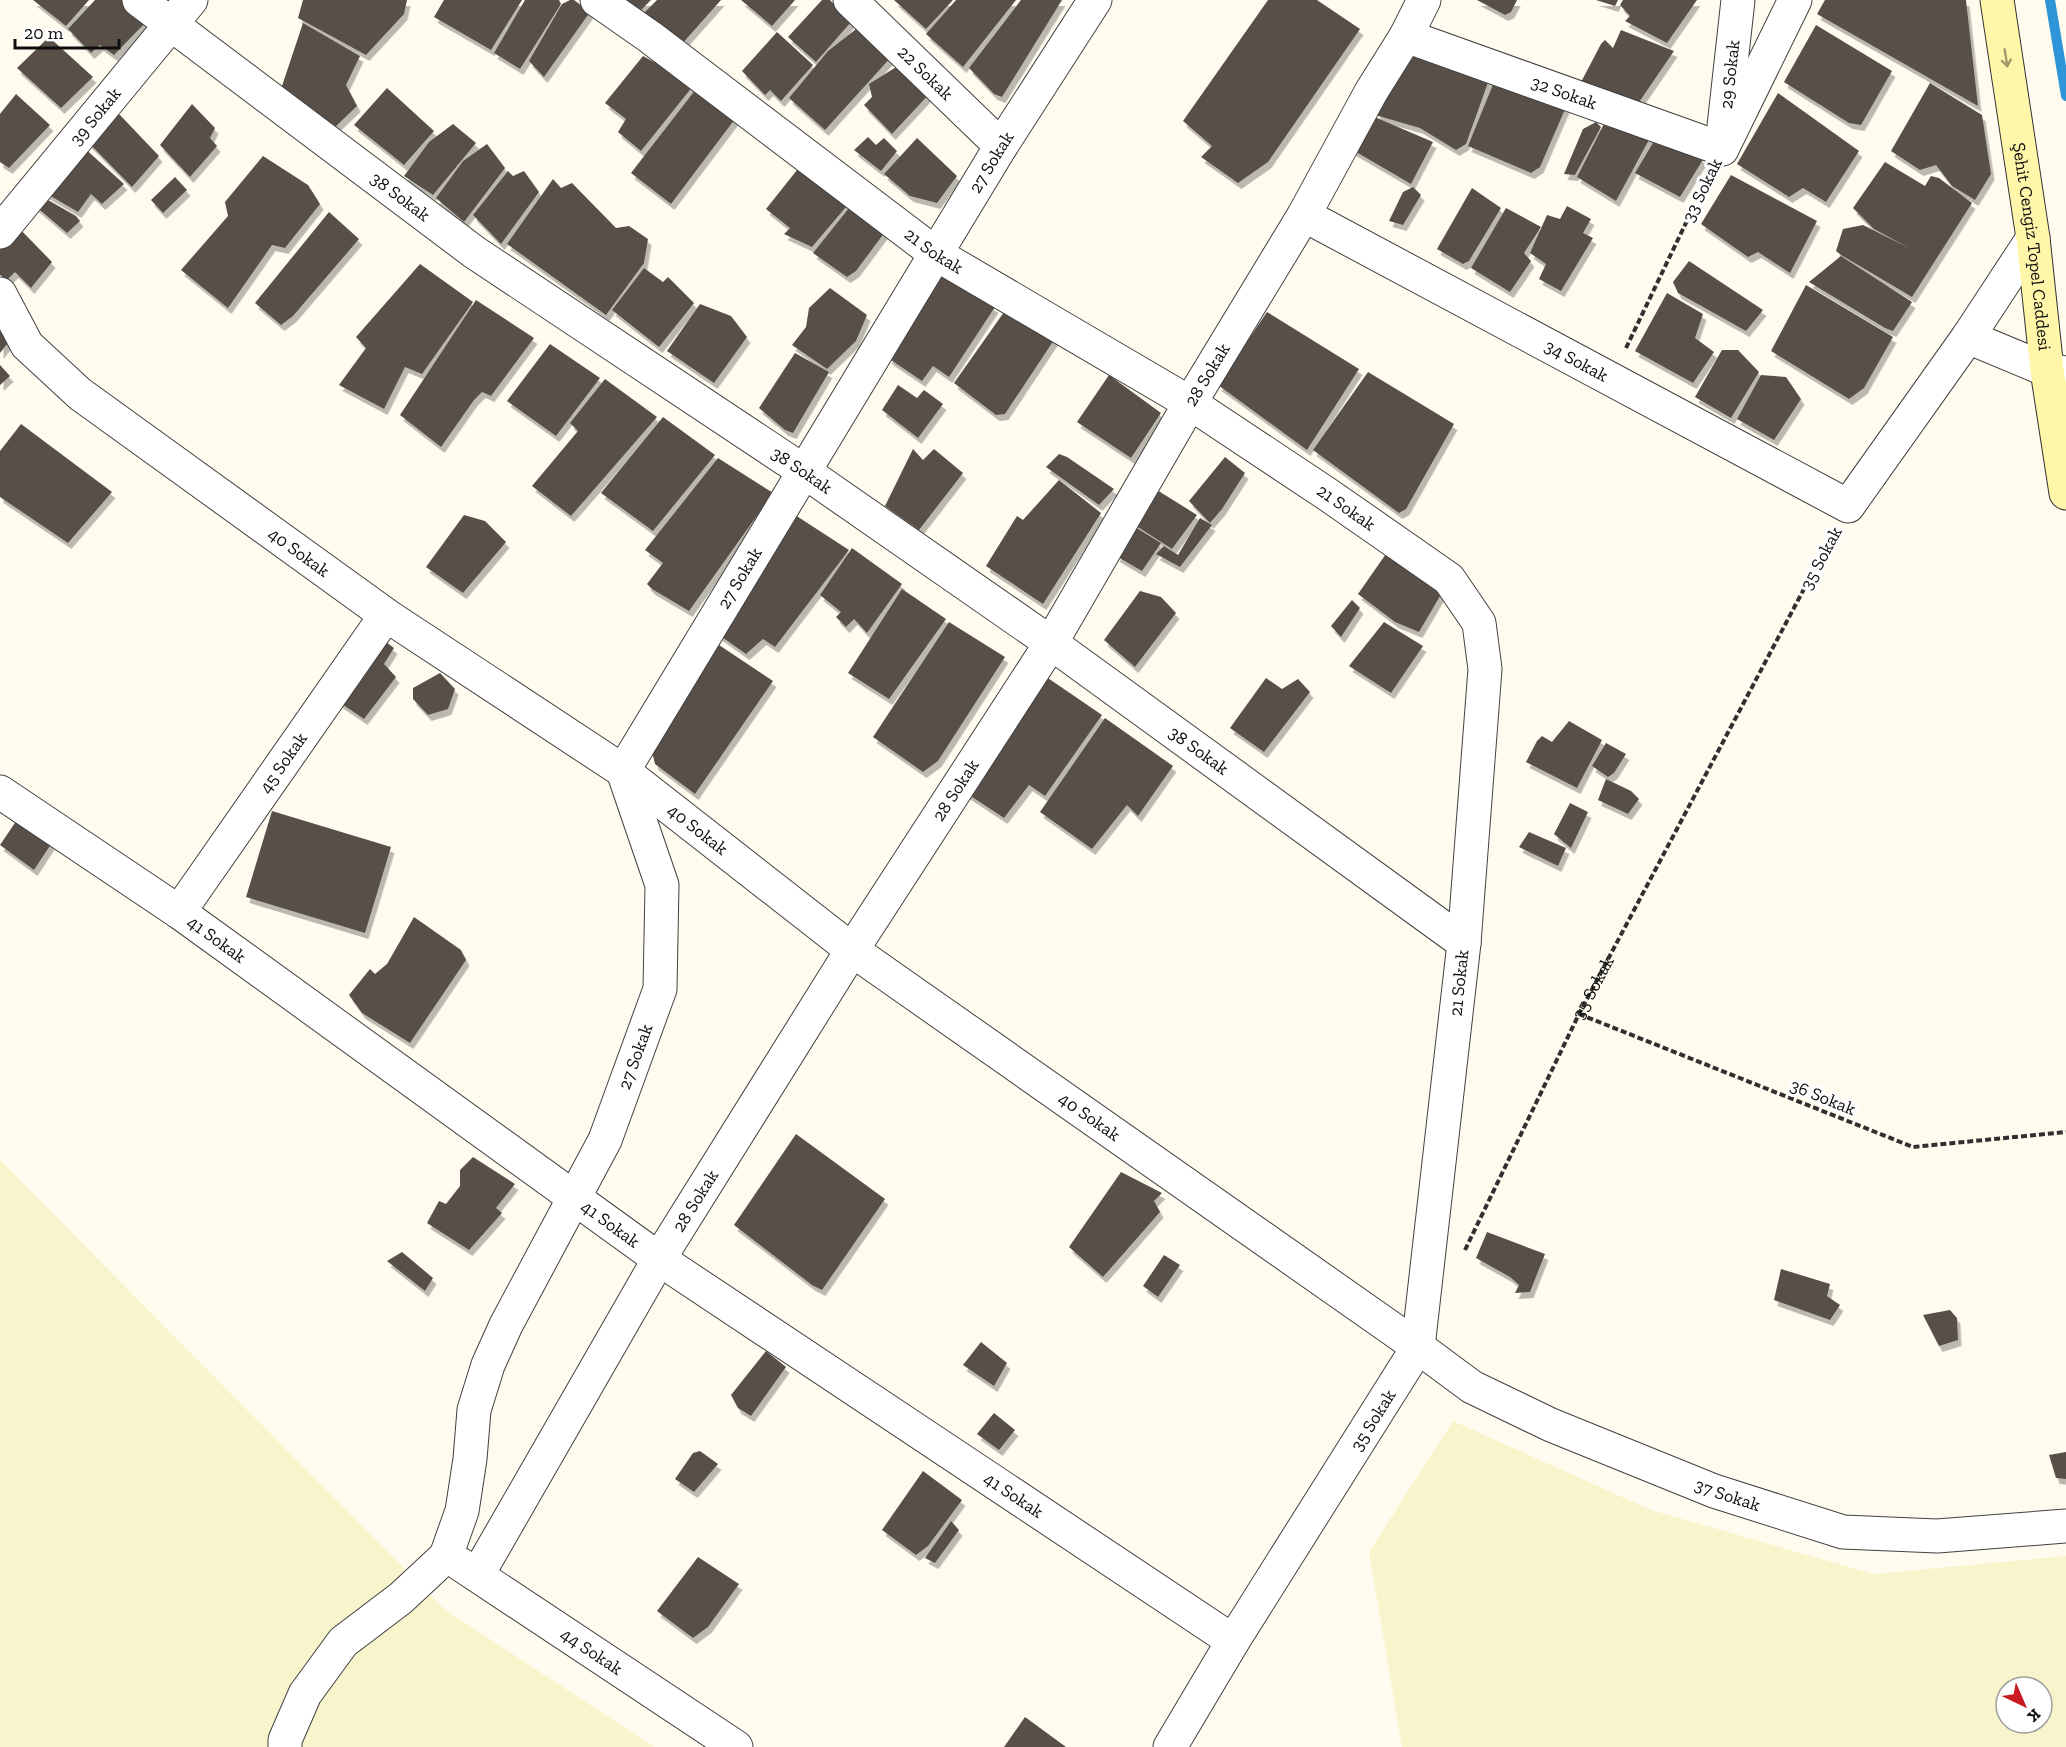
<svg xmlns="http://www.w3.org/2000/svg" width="2066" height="1747" font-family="'Zilla Slab',serif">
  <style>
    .farmland { fill: #f8f4cc; fill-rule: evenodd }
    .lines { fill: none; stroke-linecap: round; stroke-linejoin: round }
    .stream { stroke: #2f95d9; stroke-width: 10 }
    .building { fill: #584f49; filter: url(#shadow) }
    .minor-casing { stroke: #414141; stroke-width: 35 }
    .secondary-casing { stroke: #303030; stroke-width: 35 }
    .path { stroke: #303030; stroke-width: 4; stroke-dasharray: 6 3; stroke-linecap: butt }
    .minor { stroke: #fff; stroke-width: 33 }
    .secondary { stroke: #fff6aa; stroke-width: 33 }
    .oneway { stroke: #9f996c }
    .labels { text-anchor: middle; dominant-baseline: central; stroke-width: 6; stroke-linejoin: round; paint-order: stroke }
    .street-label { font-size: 18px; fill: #0e0e0e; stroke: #fff }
  </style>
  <defs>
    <filter id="shadow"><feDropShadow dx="3.5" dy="6" stdDeviation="0" flood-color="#0004"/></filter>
  </defs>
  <rect width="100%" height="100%" fill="#fffcef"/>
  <path class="farmland" d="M0,1160L444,1609L654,1747H0Z
    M1453,1421L1651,1510L1874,1574L2066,1556V1747H1402L1369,1552ZM2006,1687H2042V1723H2006Z"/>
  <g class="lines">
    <path class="stream" d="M2050,0L2066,96"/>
  </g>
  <path class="building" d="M33,0H89L66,26Z
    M95,0H123L148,20L114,55L100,45L91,53L68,29Z
    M303,0H407L404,14L366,55L298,18Z
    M444,0H522L491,50L434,17Z
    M525,0H559L561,4L520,69L494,53Z
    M570,0H574L590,12L544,77L529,61L562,4Z
    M621,0H651L638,13Z
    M657,0H721L681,45L641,16Z
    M741,0H795L772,26Z
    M822,0H830L851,22L816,62L788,37Z
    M894,0H953L926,29Z
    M956,0H1016L963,67L926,34Z
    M1021,0H1062L1002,97L994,94L969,68Z
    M1268,0H1317L1360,29L1268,162L1238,183L1201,157L1212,146L1183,121Z
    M1477,0H1517L1511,12L1505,15Z
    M1596,0H1618L1615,6Z
    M1623,0H1697L1667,43L1625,21L1630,16L1620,5Z
    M1825,0H1966L1978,106L1817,14Z
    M303,23L360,56L346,85L357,106L333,129L280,92Z
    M1816,25L1892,71L1861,125L1849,123L1784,82Z
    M860,26L893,55L825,130L789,98L828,51Z
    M1621,30L1674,51L1633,111L1580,84L1601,44L1605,40L1613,48Z
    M777,32L813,65L781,101L770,90L765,95L742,71Z
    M49,37L93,77L61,108L17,68Z
    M1411,49L1490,77L1466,144L1456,150L1420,128L1375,115Z
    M643,56L654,62L659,57L693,86L641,151L618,132L626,119L605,103Z
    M901,64L933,90L892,134L864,105L872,97L869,84Z
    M1496,77L1566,107L1540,167L1531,173L1468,146Z
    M1930,83L1982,115L1991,174L1975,200L1952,186L1936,165L1920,170L1891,151Z
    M387,88L434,131L404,165L354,125Z
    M696,89L735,119L671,204L631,173Z
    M1778,93L1859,151L1826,202L1803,188L1789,197L1737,164Z
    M16,94L50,125L9,168L0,162V114Z
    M192,104L215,128L210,138L217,146L190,177L160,145Z
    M112,113L120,115L159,156L132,187L85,139Z
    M1609,114L1651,136L1616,201L1577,177Z
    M1370,115L1433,142L1411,184L1351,149Z
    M1596,122L1601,127L1575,175L1564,174L1583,129Z
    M453,124L476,143L433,195L404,176L429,142Z
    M1657,136L1704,158L1680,197L1635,173Z
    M868,137L876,145L884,138L897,151L881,171L854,150Z
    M917,138L957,176L937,203L910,196L884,174Z
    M487,144L505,168L464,222L436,198L463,161Z
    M82,146L124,184L102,204L91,194L78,212L42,191Z
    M263,156L308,185L320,204L285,248L272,245L228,308L181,270L228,216L225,202Z
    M1885,162L1925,186L1931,176L1939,178L1972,203L1912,297L1841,255L1836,251L1843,229L1863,225L1909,248L1874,229L1853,208Z
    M801,165L851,201L812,247L784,234L790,228L766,209Z
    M508,171L513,176L524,171L539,192L501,244L473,215Z
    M1731,175L1817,221L1790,273L1758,252L1748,257L1701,224Z
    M175,177L187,190L163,213L151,200Z
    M553,179L561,188L572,183L616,228L629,226L648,239L644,263L606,315L507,244Z
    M1413,187L1421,195L1403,225L1389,221L1403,192Z
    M1472,188L1501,208L1469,261L1463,264L1437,249Z
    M41,196L76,216L80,221L67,233L33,204Z
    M853,203L888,228L856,271L847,277L813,253Z
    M1567,206L1591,219L1583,233L1593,238L1561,291L1539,279L1546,264L1530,253L1547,215L1560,219Z
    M1506,208L1541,227L1524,253L1531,261L1510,292L1471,268Z
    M329,212L359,239L293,316L281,325L255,303Z
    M16,225L52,262L31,288L15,272L7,280L0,275V241Z
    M1841,256L1912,302L1893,331L1885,328L1809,282Z
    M1689,261L1763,310L1746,331L1678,293L1673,282Z
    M420,264L473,302L422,374L405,367L384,409L339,385L366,348L356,337Z
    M644,268L663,282L668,277L694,303L659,347L612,310Z
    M943,274L995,307L949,377L933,366L922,381L888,358Z
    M1806,285L1893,337L1864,388L1849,399L1771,351Z
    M830,288L867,315L856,341L827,369L792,345L806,327L809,308Z
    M1667,293L1703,314L1695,338L1714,352L1693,383L1635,351Z
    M476,300L534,338L491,396L482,392L474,400L441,447L400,415Z
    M700,304L731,316L747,337L714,383L667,351Z
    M1009,305L1056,337L1005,414L996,415L954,383Z
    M1267,312L1359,369L1307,450L1218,385Z
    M0,329L11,339L0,353Z
    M550,344L600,378L556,436L507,401Z
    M1722,350H1738L1759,372L1731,418L1695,397Z
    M795,353L829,372L793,433L785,430L759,408Z
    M0,365L10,376L0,385Z
    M1368,372L1454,424L1406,509L1399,513L1313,450Z
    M1109,375L1161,413L1131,458L1077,422Z
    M1761,375L1786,377L1801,399L1774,440L1737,419Z
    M605,379L657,417L571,516L532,486L578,431L570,423Z
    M898,385L917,398L924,390L943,404L918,438L882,410Z
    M663,417L715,455L653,531L601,493Z
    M21,424L112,492L68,543L0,497V451Z
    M913,449L923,460L934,449L963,473L919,530L885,506Z
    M1059,454L1067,457L1114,489L1099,505L1046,467Z
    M1225,457L1245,473L1222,509L1210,523L1189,501Z
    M718,458L773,493L689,611L652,589L647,584L663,563L645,550Z
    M1059,480L1101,513L1043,604L986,566L1017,516L1023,520Z
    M1157,490L1197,515L1172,549L1130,522Z
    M792,513L849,550L775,647L763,639L746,654L712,630Z
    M464,515L485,521L506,542L463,593L426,567Z
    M1200,518L1212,525L1180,567L1156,554L1164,546L1178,555Z
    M1135,527L1161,543L1142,571L1116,556Z
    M852,548L902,584L867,633L854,619L846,627L836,617L841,612L820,595Z
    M1388,551L1443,591L1419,632L1395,622L1358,594Z
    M902,589L946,619L889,699L848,673Z
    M1140,591L1161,597L1176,613L1135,667L1104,640Z
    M1352,600L1360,608L1341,637L1331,626Z
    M949,622L1005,657L938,761L923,772L873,737Z
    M1384,622L1423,646L1391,693L1349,666Z
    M377,635L394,648L384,664L396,677L364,719L333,698Z
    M713,641L773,681L695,794L655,764L648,735Z
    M440,673L455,689L448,709L428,715L413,699V688Z
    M1042,674L1102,715L1045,796L1029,785L1004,818L960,789Z
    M1266,678L1282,689L1298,679L1310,692L1264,752L1230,728Z
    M1105,718L1173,766L1138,816L1127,805L1092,849L1040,812Z
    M1569,721L1602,740L1577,788L1526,762L1537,741L1542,736L1552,742Z
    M1606,743L1626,754L1614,773L1608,777L1592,766Z
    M1606,779L1631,791L1639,799L1628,814L1598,800Z
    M1570,803L1588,812L1571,848L1554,834Z
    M272,811L391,847L365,933L246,897Z
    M19,817L53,841L34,870L0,845Z
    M1529,832L1566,848L1558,866L1519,847Z
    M414,917L461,950L466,960L410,1043L362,1013L349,995L370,969L375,974L387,964Z
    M796,1134L885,1199L822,1290L812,1285L734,1225Z
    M473,1157L515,1184L496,1208L502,1213L469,1250L427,1223L439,1201L446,1204L460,1186V1170Z
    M1121,1172L1162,1193L1154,1201L1160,1212L1103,1277L1069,1247Z
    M1487,1232L1545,1254L1530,1292L1515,1293L1519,1285L1510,1277L1476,1258Z
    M402,1252L433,1278L425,1291L387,1261Z
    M1164,1255L1180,1265L1158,1297L1143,1286Z
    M1781,1269L1830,1284L1827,1296L1840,1305L1830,1320L1774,1300Z
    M1950,1310L1957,1318L1958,1340L1939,1346L1923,1315Z
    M981,1342L1007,1363L994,1386L963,1365Z
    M766,1351L786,1367L751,1416L738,1408L731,1395Z
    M994,1413L1015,1430L999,1450L977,1434Z
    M700,1451L718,1464L694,1492L675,1479L693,1453Z
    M2066,1452V1479L2056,1478L2049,1455Z
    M923,1471L962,1500L928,1546L916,1555L882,1530Z
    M951,1521L959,1530L935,1563L925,1558Z
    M698,1557L739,1584L708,1627L693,1638L657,1611Z
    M1025,1717L1066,1747H1004Z"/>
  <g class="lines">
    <g class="minor-casing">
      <g id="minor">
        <path id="s2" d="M139,0L474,252L805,472L1051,643L1464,943"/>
        <path id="s3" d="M597,0L650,37L936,254L1190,403L1327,494L1449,579L1479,623L1485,669L1464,943L1418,1347L1233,1641L1170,1747"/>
        <path id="s4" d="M850,0L1001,146"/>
        <path id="s5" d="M1406,36L1722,149"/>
        <path id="s6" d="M1724,126L1738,0"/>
        <path d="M1722,149L1795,0"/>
        <path id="s7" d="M1304,215L1848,506L1968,337L2033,238"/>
        <path id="s8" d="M0,232L191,0"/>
        <path id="s9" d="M0,294L27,345L80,394L386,615L623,771L852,950L1418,1347L1472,1387L1551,1425L1714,1491L1843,1532L1937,1536L2066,1526"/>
        <path d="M1968,337L2047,370L2066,373"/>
        <path id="s10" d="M0,792L179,912L659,1259L1233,1641"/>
        <path id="s11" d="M179,912L386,615"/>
        <path id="s12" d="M460,1564L736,1747"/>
        <path id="s13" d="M478,1574L659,1259L852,950L1051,643L1190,403L1304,215L1371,92L1406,36L1424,0"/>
        <path id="s14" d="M285,1747V1740L305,1694L343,1642L401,1598L446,1556L462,1511L470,1459L474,1410L488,1365L506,1325L605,1140L660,989L662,885L623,771L1001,146L1095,0"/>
      </g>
    </g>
    <g class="secondary-casing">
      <g id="secondary">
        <path id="s15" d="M1997,0L2033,238L2047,370L2066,493"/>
      </g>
    </g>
    <g class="path">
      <path d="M1626,348L1707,179"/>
      <path d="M1579,1014L1913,1147L2066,1132"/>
      <path id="s1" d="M1465,1250L1579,1014L1832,536"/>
    </g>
    <use href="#minor" class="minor"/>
    <use href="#secondary" class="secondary"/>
  </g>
  <defs><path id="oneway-shaft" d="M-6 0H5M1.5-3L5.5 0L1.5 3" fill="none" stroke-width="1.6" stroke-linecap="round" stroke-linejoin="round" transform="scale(1.5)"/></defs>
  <use class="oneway" href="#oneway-shaft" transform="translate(2006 58) rotate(81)"/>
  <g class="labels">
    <g class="street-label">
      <text stroke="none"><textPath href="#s4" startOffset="105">22 Sokak</textPath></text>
      <text stroke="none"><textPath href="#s6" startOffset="52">29 Sokak</textPath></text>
      <text stroke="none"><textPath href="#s5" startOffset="168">32 Sokak</textPath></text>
      <text stroke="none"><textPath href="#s8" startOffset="150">39 Sokak</textPath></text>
      <text stroke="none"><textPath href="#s14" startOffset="1803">27 Sokak</textPath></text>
      <text transform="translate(1702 190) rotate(-64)">33 Sokak</text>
      <text stroke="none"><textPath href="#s2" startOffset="327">38 Sokak</textPath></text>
      <text stroke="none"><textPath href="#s15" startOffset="249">Şehit Cengiz Topel Caddesi</textPath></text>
      <text stroke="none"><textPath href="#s3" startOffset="420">21 Sokak</textPath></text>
      <text stroke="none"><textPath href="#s7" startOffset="309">34 Sokak</textPath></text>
      <text stroke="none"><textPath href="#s13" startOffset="1404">28 Sokak</textPath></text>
      <text stroke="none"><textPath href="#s2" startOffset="813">38 Sokak</textPath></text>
      <text stroke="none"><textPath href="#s3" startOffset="906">21 Sokak</textPath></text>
      <text stroke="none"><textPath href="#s9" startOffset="400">40 Sokak</textPath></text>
      <text transform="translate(1821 558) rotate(-62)">35 Sokak</text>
      <text stroke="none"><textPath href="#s14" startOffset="1317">27 Sokak</textPath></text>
      <text stroke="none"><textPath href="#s2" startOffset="1299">38 Sokak</textPath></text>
      <text stroke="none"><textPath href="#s11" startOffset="182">45 Sokak</textPath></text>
      <text stroke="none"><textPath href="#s13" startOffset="918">28 Sokak</textPath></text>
      <text stroke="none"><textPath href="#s9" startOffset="886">40 Sokak</textPath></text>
      <text stroke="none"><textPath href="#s10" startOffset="262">41 Sokak</textPath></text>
      <text transform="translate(1459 983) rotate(-84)">21 Sokak</text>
      <text stroke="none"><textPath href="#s1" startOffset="292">35 Sokak</textPath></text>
      <text stroke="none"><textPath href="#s14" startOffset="795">27 Sokak</textPath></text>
      <text transform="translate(1823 1097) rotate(22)">36 Sokak</text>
      <text stroke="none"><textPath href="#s9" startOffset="1372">40 Sokak</textPath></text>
      <text stroke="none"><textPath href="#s13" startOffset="432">28 Sokak</textPath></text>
      <text stroke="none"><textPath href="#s10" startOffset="748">41 Sokak</textPath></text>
      <text transform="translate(1373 1420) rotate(-58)">35 Sokak</text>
      <text stroke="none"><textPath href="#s9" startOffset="2118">37 Sokak</textPath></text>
      <text stroke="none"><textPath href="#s10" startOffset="1234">41 Sokak</textPath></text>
      <text stroke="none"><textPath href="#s12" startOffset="158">44 Sokak</textPath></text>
    </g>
  </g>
  <g transform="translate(2024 1705) rotate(136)"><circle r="28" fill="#ffffff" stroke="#9f9f9f" stroke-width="1.5"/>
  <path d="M0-4.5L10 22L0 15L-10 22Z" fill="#ca1a22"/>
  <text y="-9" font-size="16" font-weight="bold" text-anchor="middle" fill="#0e0e0e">K</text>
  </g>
  <path d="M15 39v9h104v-9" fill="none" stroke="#0e0e0e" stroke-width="3"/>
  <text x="24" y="39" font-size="18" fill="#0e0e0e" stroke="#ffffff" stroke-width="4.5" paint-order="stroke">20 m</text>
</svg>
